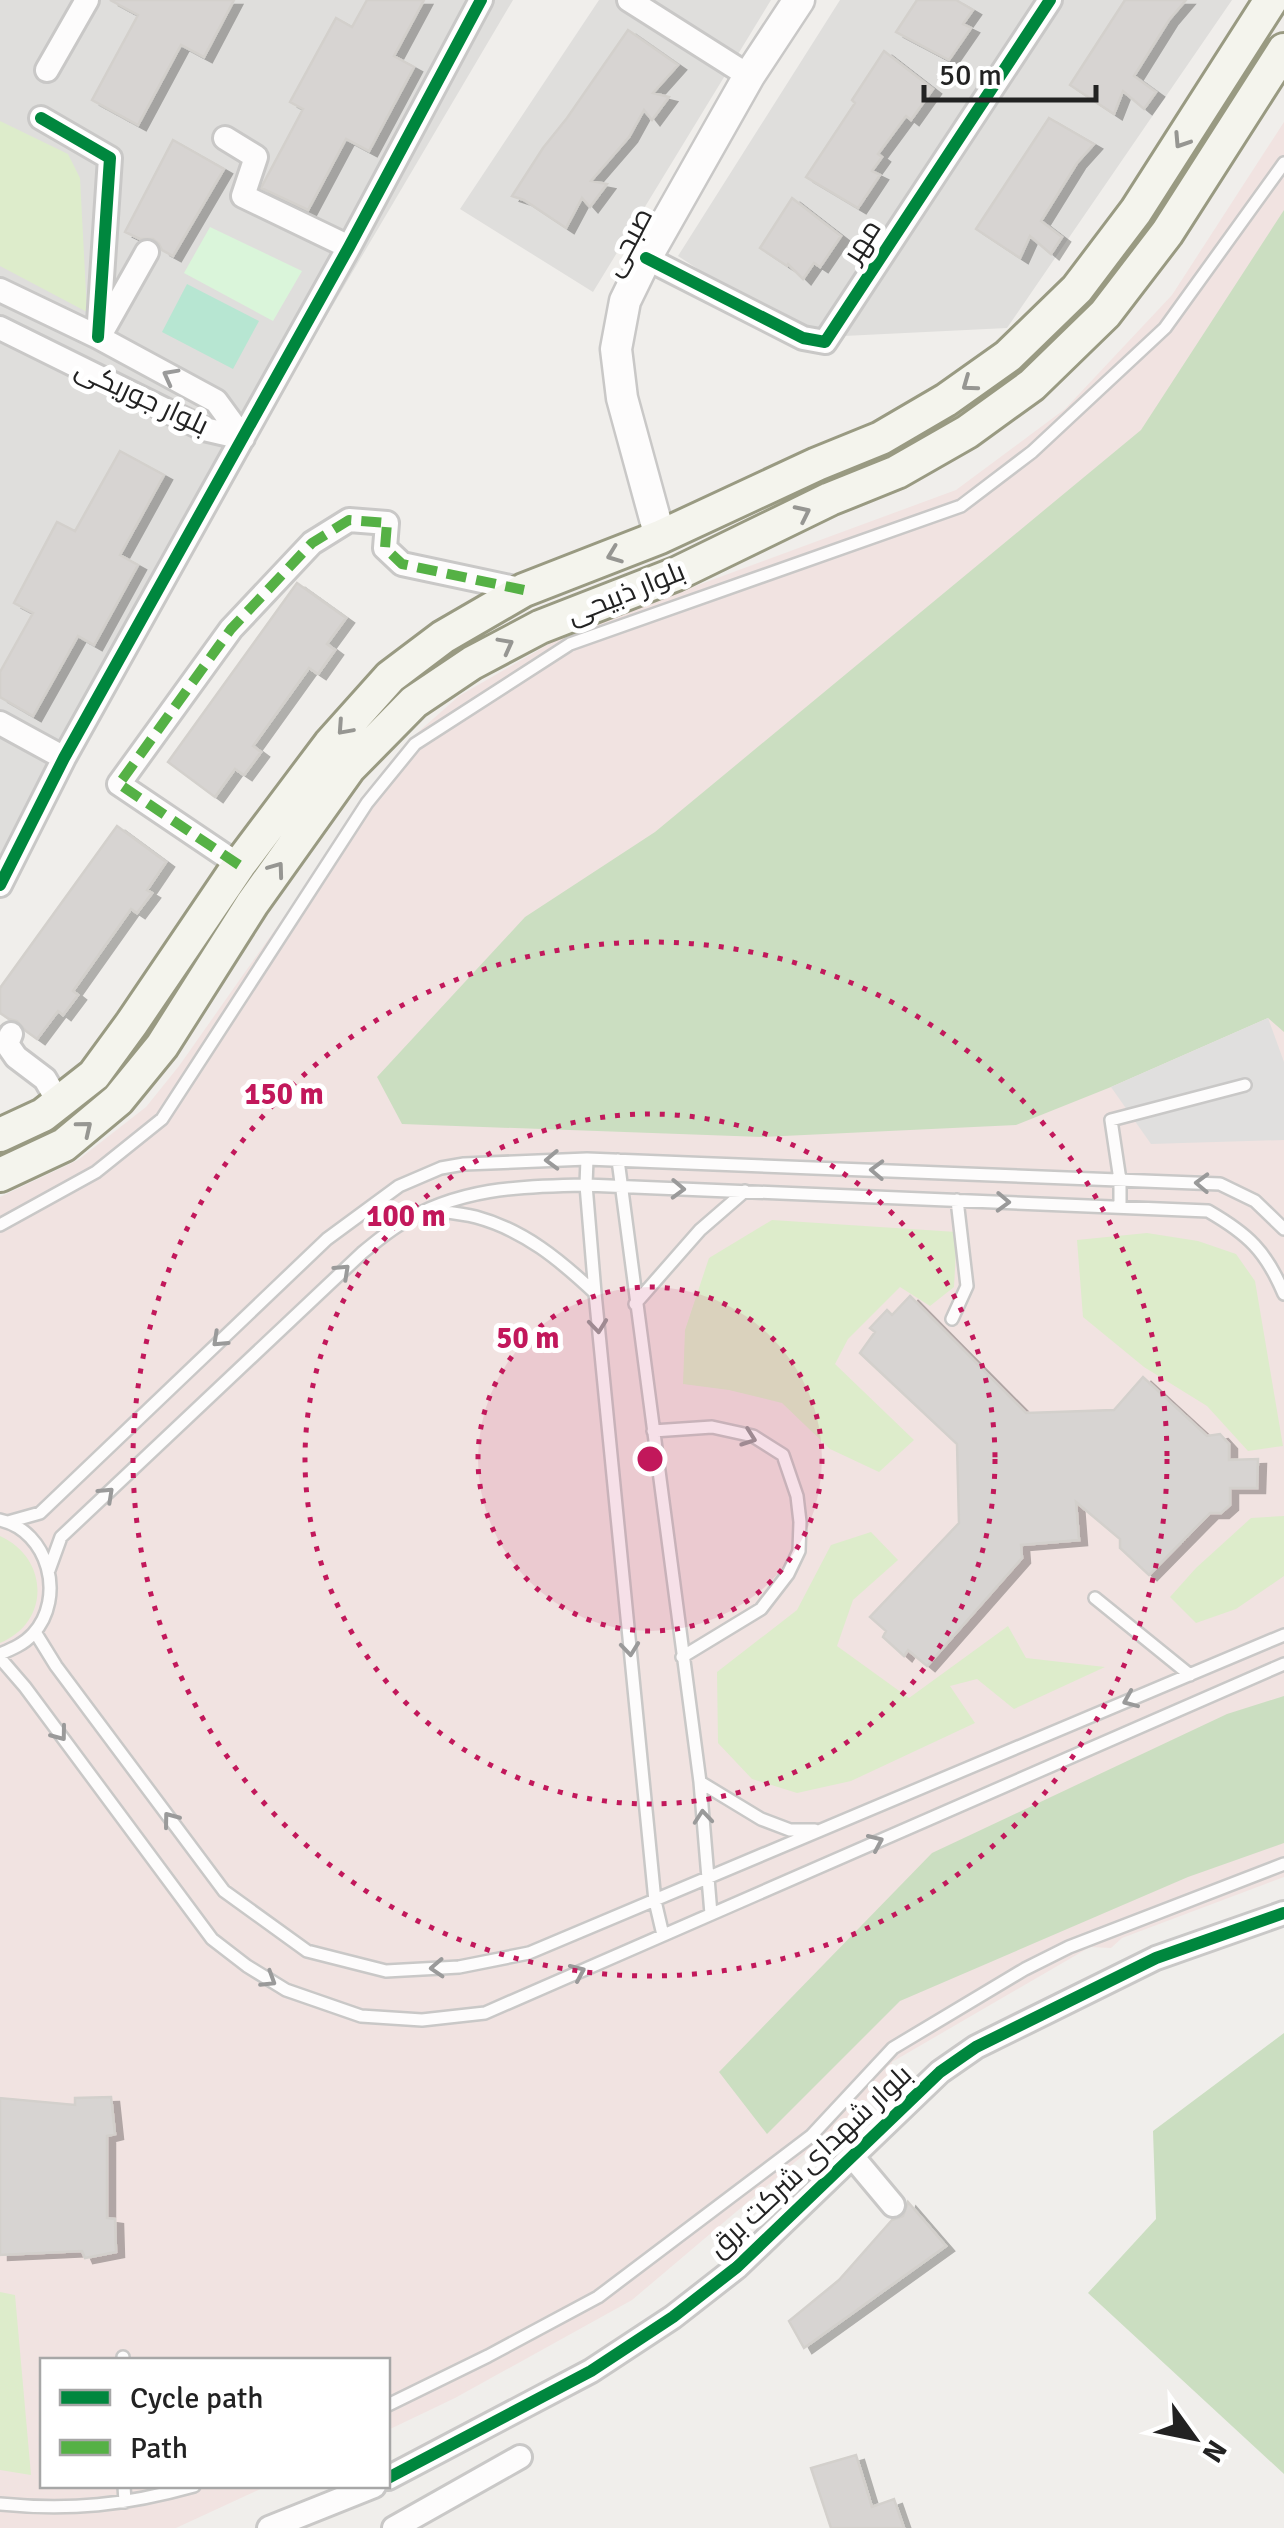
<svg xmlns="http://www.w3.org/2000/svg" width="1284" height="2528" font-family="Signika,Cairo,sans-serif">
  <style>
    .residential { fill: #dfdedc }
    .commercial { fill: #f1e3e1 }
    .grass { fill: #ddeccb }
    .forest { fill: #cbdec1 }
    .park { fill: #daf5da }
    .pitch { fill: #b7e6d2 }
    .parking { fill: #e0dfde }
    .building { fill: #d7d4d2; stroke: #d3d0cc; stroke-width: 2.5; filter: url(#shadow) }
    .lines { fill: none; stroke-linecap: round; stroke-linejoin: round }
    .service-casing { stroke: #c9c8c7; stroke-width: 16 }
    .minor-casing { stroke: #c9c8c7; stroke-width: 28 }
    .tertiary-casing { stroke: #c9c8c7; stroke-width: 35 }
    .secondary-casing { stroke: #999a82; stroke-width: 38 }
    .service { stroke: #fdfcfc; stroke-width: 11 }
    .minor { stroke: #fdfcfc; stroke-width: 22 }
    .tertiary { stroke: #fdfcfc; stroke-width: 30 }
    .secondary { stroke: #f4f4ed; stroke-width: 32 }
    .quiet { stroke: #55b145; stroke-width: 10; stroke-dasharray: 20 10; stroke-linecap: butt }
    .cycleway-casing { stroke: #fff; stroke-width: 19 }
    .cycleway { stroke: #00873e; stroke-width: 12 }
    .oneway { stroke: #969692 }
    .oneway2 { stroke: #9a9a9a }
    .ring { fill: none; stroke: #c2185b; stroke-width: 5; stroke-dasharray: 5 10 }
    .labels { text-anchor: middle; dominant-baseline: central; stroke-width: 10; stroke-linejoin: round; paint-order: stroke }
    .street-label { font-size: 28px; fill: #222; stroke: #fff }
    .centre { fill: #c2185b; stroke: #fff; stroke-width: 5 }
    .ring-label { font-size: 30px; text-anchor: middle; font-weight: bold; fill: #c2185b; stroke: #fff; stroke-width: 10; stroke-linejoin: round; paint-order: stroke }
  </style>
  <defs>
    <filter id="shadow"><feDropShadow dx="8" dy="5" stdDeviation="0" flood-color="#0004"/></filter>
  </defs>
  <rect width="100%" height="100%" fill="#f0eeeb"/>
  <path class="residential" d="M0,0H513L310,344L70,762L0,893Z
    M599,0H771L593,292L460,209Z
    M840,0H1232L1007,328L803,338L678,256Z"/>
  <path class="commercial" d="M1284,122V1877L1122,1938L1111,1948L1090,1947L892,2062L891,2076L860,2107L632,2300L455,2398L388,2430V2360H42V2486H267L176,2528H0V1197L78,1160L146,1107L179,1066L407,742L459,696L568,633L956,490L1065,409L1172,295Z"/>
  <path class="grass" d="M0,121L68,154L80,178L87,312L0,266Z
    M772,1220L957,1232L954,1287L930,1306L900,1287L848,1339L835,1364L914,1440L879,1472L830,1449L782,1403L729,1390L683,1384L685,1330L709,1258Z
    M1147,1233L1198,1241L1236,1254L1255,1281L1283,1446L1248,1451L1207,1406L1144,1367L1083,1317L1077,1240Z
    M1284,1516V1576L1236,1609L1196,1623L1170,1597L1196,1568L1251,1518Z
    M871,1532L898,1560L853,1600L837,1646L909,1698L1008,1626L1026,1658L1105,1667L1014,1709L977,1679L950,1686L975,1723L851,1781L797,1793L752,1779L718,1743L717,1672L797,1610L831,1545Z
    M0,1536C49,1558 51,1622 0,1643Z
    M0,2292L15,2295L31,2475L0,2470Z"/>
  <path class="forest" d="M1284,210V1032L1268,1018L1111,1087L1016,1125L762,1137L402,1124L377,1077L525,917L655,832L1141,430Z
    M1284,1696V1843L1188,1877L900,2001L767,2134L719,2072L932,1853L1227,1714Z
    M1284,2033V2474L1088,2293L1156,2219L1153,2131Z"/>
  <path class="park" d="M210,227L302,271L273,321L184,273Z"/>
  <path class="pitch" d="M187,284L259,321L233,369L162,332Z"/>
  <path class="parking" d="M1268,1018L1284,1062V1140L1151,1144L1111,1087Z"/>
  <path class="building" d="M110,0H234L204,57L181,45L138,125L92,100L138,15Z
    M367,0H424L394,56L414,67L369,151L346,139L308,210L261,188L303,109L290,102L336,18L352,27Z
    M917,0H956L973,10L963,24L971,28L949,60L896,32Z
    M1125,0H1186L1169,20L1134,76L1156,92L1144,109L1123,91L1114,114L1070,85Z
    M628,30L678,65L653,93L669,97L652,120L644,110L629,137L591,181L607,184L590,207L582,198L566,228L524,200L512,196L543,148L567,118Z
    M884,51L933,89L911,120L906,116L878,154L882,157L872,171L880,175L858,208L806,177L855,103L852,100Z
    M1049,118L1094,144L1077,163L1041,221L1062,237L1051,254L1030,236L1020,258L976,229Z
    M173,140L224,169L173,256L162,250L159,244L153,239H140L125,232Z
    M792,198L841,236L820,267L814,263L803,279L788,264L787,266L760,248Z
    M120,451L164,475L120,555L138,565L94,645L78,636L33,716L0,697V672L33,613L14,603L57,522L75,531Z
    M297,583L346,618L327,644L335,650L318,674L309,668L253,746L261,752L244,775L235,769L215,797L168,762Z
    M117,826L166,862L147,890L152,893L137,913L131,909L73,991L78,995L63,1015L58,1011L37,1039L26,1031L17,1021L9,1019L0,1013V988Z
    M910,1296L1026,1413L1114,1410L1143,1377L1207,1436L1220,1434L1229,1444V1460L1258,1459L1257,1488H1230V1505L1221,1513H1210L1149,1575L1120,1548V1539L1076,1502L1079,1540L1021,1545L1022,1558L927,1666L908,1650L904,1656L883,1637L886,1631L870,1617L959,1523L957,1444L860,1353L875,1332L870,1328L887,1310L892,1315Z
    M111,2097L115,2134L107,2136V2218L115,2219L116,2252L85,2258L82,2251L0,2255V2098L75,2105V2098Z
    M908,2202L946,2246L804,2348L789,2321L839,2280L892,2220L903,2216Z
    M856,2455L872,2507L894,2499L904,2528H831L811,2468Z"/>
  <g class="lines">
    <g class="service-casing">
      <path id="service" d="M587,1159L586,1185L595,1293L655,1901L663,1935
        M618,1160L700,1782L711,1914
        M1120,1207V1180L1111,1120L1245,1085
        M428,1210C444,1212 460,1213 476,1217C524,1230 560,1260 595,1293
        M0,1225L96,1172L162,1119L367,803L415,744L570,644L961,506L1032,452L1165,328L1284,163
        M635,1304L700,1230L745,1191
        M952,1319L967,1286L957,1200
        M653,1431L712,1427L753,1436L783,1455L797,1496L800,1522L799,1551L788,1574L761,1609L682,1657
        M0,1520C49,1531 66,1598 33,1634C24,1644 12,1649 0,1654
        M8,1522L40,1513L327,1239L399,1186L441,1168L464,1164L587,1159L1220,1184L1255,1201L1284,1229
        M49,1570L61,1537L362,1253C374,1243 386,1233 399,1225C457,1188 519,1186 586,1185L1208,1211C1248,1234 1266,1251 1284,1294
        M1095,1598L1190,1675
        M35,1632L56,1666L224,1891L307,1951L386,1971L459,1967L529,1953L1284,1635
        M0,1658L25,1687L212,1939L247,1966L286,1990L361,2016L422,2020L485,2013L1284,1664
        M700,1782L761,1819L790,1830H815
        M123,2357V2360
        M388,2405L488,2356L598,2297L811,2136L893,2048L1025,1969L1069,1947L1284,1864
        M124,2486L125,2502
        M0,2504C70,2511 126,2505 194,2486"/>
    </g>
    <g class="minor-casing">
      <path id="minor" d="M629,0L749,76
        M47,70L87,0
        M41,118L110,158L98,337
        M225,138L256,157L243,196L349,247
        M646,258L803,338L825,342L1050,0
        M0,290L98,337L216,401L243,438
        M0,328L204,429L243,438
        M103,330L147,252
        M0,723L64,758
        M239,865L119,784L231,629L312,543L349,520L387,523L385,548L402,564L524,590
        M0,885L64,758L349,247L481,0
        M11,1034L7,1044L16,1057L45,1079L59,1103
        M852,2156L893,2205
        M388,2478L591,2371L673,2317L737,2267L940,2072L976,2047L1156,1958L1284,1913
        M269,2528L374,2486
        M394,2528L520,2457"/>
    </g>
    <g class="tertiary-casing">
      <path id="tertiary" d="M660,537L622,398L616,349L625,301L646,258L749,76L799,0"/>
    </g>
    <g class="secondary-casing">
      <path id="secondary" d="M0,1135L43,1115L94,1075L132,1023L239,865L330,744L390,677L443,637L524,590L660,537L817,464L881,438L946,400L1008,356L1077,289L1136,211L1271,0
        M0,1175L64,1145L118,1100L162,1046L252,904L349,768L414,702L472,663L540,627L676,574L830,499L897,472L967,432L1032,385L1105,314L1167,233L1284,50"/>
    </g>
    <use href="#service" class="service"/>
    <use href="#minor" class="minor"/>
    <use href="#tertiary" class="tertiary"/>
    <use href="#secondary" class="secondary"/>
    <path class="quiet" d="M239,865L119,784L231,629L312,543L349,520L387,523L385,548L402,564L524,590"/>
    <g class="cycleway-casing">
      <path id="cycleway" d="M41,118L110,158L98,337
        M646,258L803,338L825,342L1050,0
        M0,885L64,758L349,247L481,0
        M388,2478L591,2371L673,2317L737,2267L940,2072L976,2047L1156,1958L1284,1913"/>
    </g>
    <use href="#cycleway" class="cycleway"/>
  </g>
  <defs><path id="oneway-chevron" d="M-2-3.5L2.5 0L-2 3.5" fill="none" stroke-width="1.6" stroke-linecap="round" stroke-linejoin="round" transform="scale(2.5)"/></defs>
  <g class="oneway">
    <use href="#oneway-chevron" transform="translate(1181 141) rotate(123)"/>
    <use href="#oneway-chevron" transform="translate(969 384) rotate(144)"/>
    <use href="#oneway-chevron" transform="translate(803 513) rotate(-26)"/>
    <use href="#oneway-chevron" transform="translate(614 555) rotate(159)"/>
    <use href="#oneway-chevron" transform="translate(506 645) rotate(-28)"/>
    <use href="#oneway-chevron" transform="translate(344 728) rotate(132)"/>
    <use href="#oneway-chevron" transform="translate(277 869) rotate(-54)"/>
    <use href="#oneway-chevron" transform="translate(85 1128) rotate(-39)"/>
  </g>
  <g class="oneway2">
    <use href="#oneway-chevron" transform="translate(170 376) rotate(-152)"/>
    <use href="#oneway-chevron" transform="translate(552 1160) rotate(178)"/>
    <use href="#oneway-chevron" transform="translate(877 1170) rotate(-178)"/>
    <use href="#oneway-chevron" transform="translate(1202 1183) rotate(-178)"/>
    <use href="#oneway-chevron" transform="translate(678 1189) rotate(2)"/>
    <use href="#oneway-chevron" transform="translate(1003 1202) rotate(2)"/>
    <use href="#oneway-chevron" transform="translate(343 1271) rotate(-43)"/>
    <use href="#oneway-chevron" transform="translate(598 1326) rotate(84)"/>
    <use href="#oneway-chevron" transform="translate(219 1340) rotate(137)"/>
    <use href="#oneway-chevron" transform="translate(749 1438) rotate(20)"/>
    <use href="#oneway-chevron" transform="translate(107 1494) rotate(-43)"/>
    <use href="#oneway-chevron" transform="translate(630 1649) rotate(84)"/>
    <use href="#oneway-chevron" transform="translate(1130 1700) rotate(157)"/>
    <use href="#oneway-chevron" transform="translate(60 1734) rotate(53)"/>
    <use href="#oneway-chevron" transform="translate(703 1817) rotate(-95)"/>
    <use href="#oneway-chevron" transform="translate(170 1819) rotate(-127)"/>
    <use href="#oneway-chevron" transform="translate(876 1842) rotate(-24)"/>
    <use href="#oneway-chevron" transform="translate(437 1968) rotate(177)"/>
    <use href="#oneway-chevron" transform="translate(578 1972) rotate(-24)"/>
    <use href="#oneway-chevron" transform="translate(269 1980) rotate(32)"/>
  </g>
  <circle cx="650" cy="1459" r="172" fill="#c2185b" fill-opacity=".12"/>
  <g class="ring">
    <circle cx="650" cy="1459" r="172"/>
    <circle cx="650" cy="1459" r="345"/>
    <circle cx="650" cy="1459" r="517"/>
  </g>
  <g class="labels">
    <g class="street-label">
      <text transform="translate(862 241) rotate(-57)">مهر</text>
      <text transform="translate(628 242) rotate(-62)">صبحی</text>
      <text transform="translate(142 397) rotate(25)">بلوار جوریکی</text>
      <text transform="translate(626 593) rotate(-22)">بلوار ذبیحی</text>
      <text transform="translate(810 2161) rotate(-43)">بلوار شهدای شرکت برق</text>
    </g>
  </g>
  <circle cx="650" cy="1459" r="15" class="centre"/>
  <g class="ring-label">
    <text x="284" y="1104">150 m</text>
    <text x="406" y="1226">100 m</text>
    <text x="528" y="1348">50 m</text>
  </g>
  <rect x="40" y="2358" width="350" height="130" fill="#ffffff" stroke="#a7a7a7" stroke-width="2.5"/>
  <rect x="60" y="2390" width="50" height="15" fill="#00873e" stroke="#a7a7a7" stroke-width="2.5"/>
  <text x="130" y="2408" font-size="30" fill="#222222">Cycle path</text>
  <rect x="60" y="2440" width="50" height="15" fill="#55b145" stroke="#a7a7a7" stroke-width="2.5"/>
  <text x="130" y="2458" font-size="30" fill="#222222">Path</text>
  <g transform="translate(1194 2438) rotate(123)" stroke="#ffffff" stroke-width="8" paint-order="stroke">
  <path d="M0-8L18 38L0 25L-18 38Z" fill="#222222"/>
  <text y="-15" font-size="28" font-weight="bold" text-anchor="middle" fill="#222222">N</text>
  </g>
  <path d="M924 85v15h172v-15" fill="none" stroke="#222222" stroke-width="5"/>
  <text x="939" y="85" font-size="30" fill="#222222" stroke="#ffffff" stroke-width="8" paint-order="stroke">50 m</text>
</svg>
